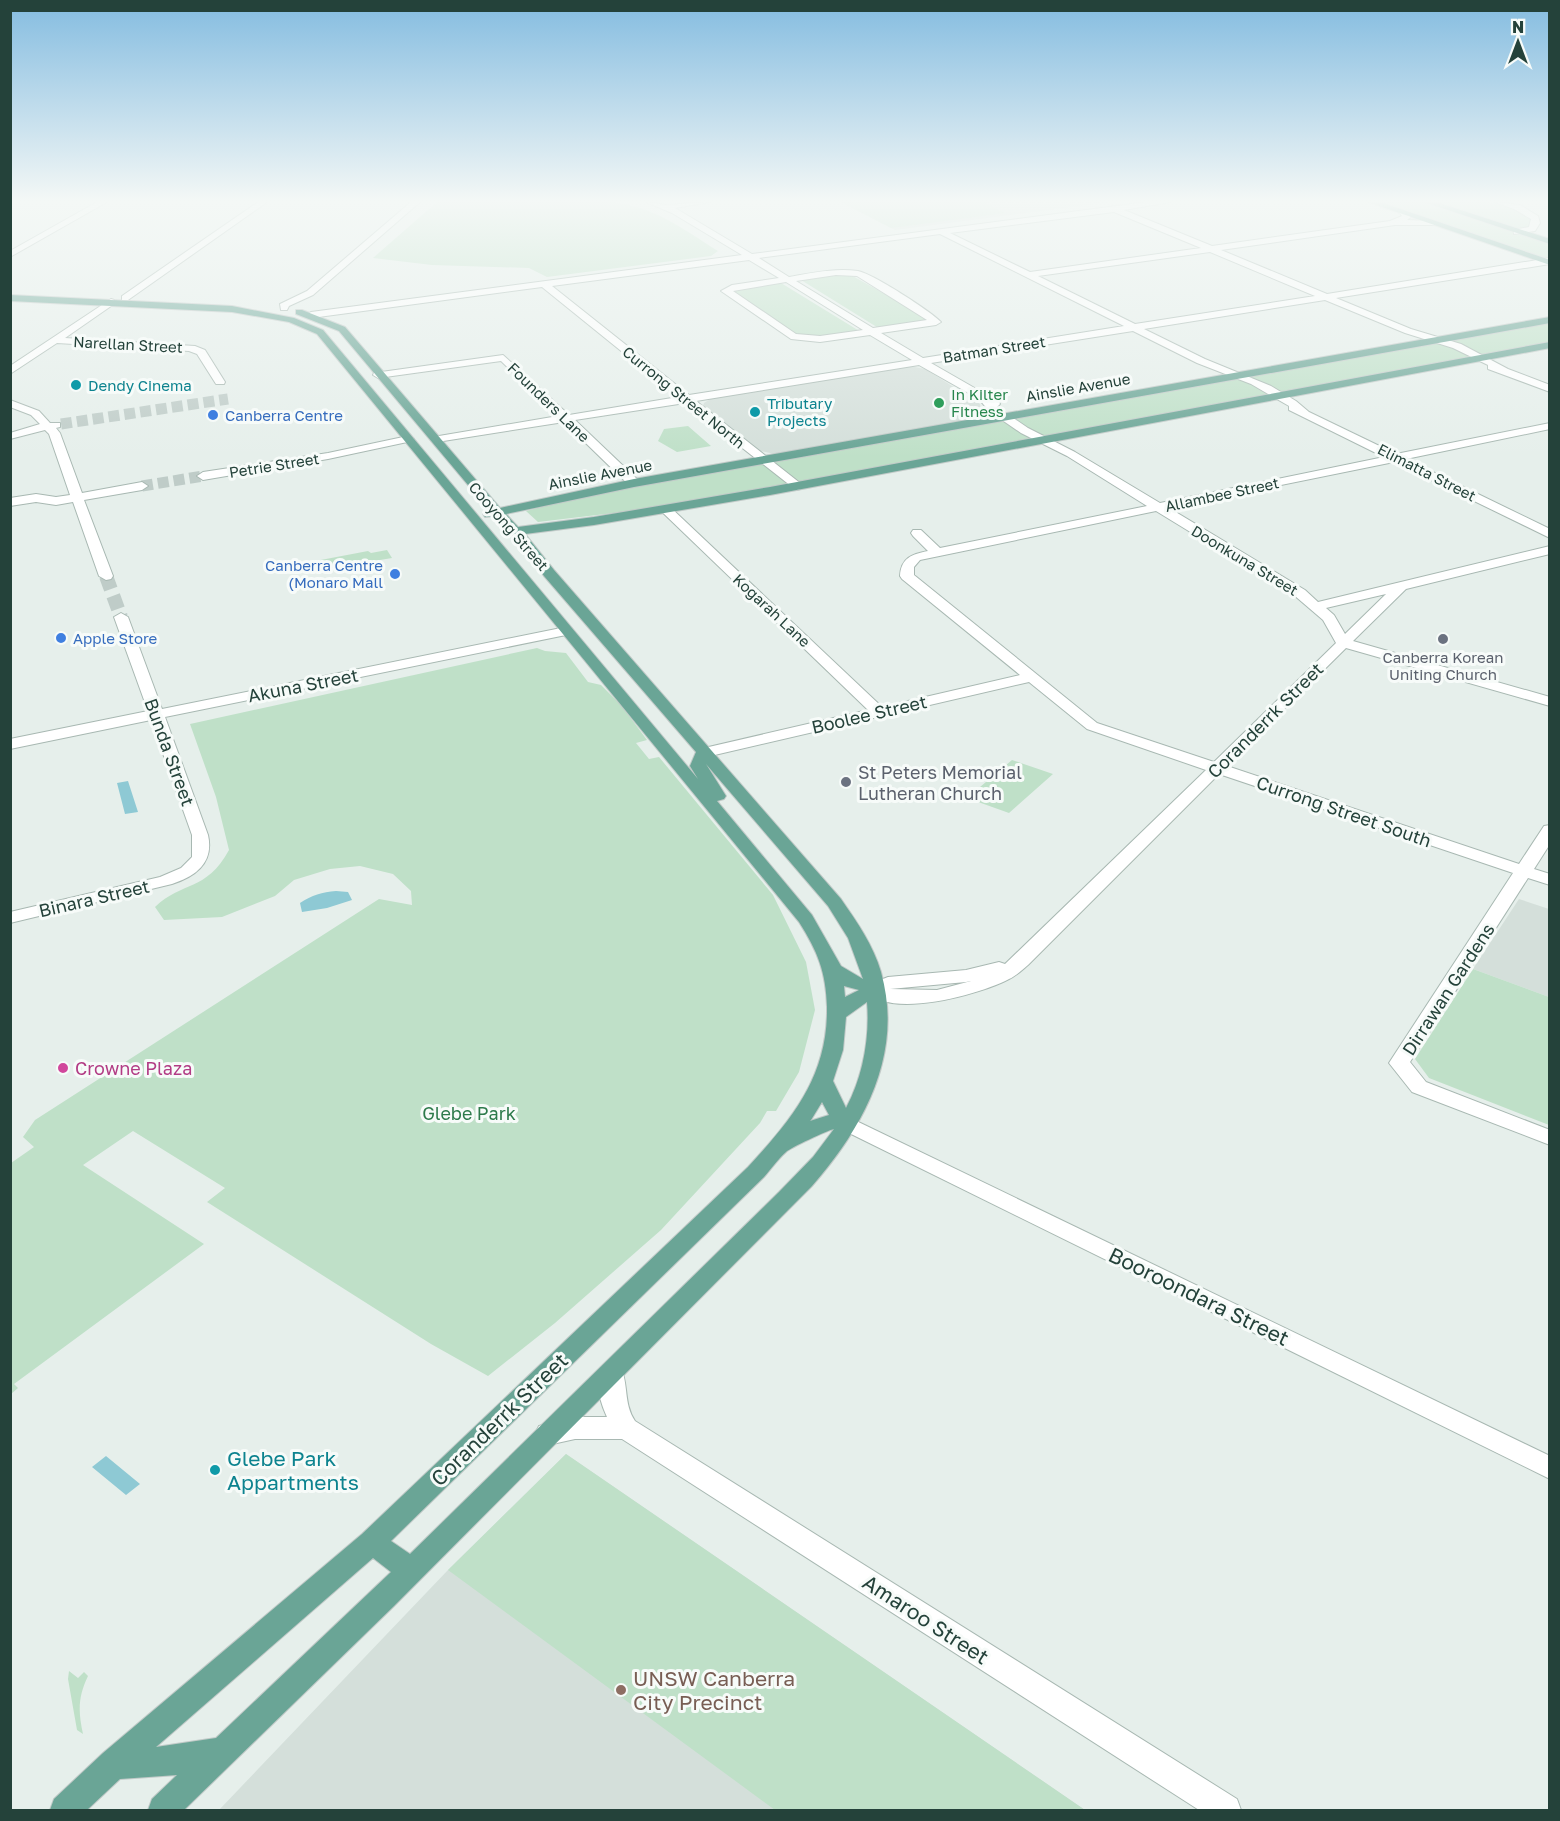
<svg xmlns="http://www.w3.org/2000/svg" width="1560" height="1821" font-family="'Golos Text',sans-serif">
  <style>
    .built { fill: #d4dfda }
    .green { fill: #bfe0c8 }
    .water { fill: #8ec9d4 }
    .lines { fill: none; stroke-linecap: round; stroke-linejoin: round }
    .minor-tunnel-far1 { stroke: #bfccc8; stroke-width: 11; stroke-dasharray: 11 5; stroke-linecap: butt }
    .minor-tunnel { stroke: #bfccc8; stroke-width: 14; stroke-dasharray: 14 7; stroke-linecap: butt }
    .minor-casing { stroke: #a8b8b2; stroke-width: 2 }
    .major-casing { stroke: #c2cac8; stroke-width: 2 }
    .minor { fill: #fff; fill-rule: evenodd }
    .major { fill: #6aa596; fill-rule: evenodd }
    .culture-dot { fill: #0f9aa8; stroke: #f7fbf9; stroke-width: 2 }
    .leisure-dot { fill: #2e9e5b; stroke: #f7fbf9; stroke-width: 2 }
    .shop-dot { fill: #3f7fe0; stroke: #f7fbf9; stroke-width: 2 }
    .worship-dot { fill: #6b7280; stroke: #f7fbf9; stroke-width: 2 }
    .hotel-dot { fill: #d1479c; stroke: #f7fbf9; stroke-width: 2 }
    .education-dot { fill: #8d6e63; stroke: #f7fbf9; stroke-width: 2 }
    .labels { text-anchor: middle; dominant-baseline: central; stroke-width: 6; stroke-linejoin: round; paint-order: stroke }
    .far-street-label { font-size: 15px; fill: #24423a; stroke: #f7fbf9 }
    .far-culture-label { font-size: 15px; fill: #0d838f; stroke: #f7fbf9; text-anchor: start }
    .far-leisure-label { font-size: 15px; fill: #27864d; stroke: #f7fbf9; text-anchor: start }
    .far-shop-label { font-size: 15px; fill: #366cbe; stroke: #f7fbf9; text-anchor: start }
    .far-worship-label { font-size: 15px; fill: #5b616d; stroke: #f7fbf9 }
    .street-label { font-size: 18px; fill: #24423a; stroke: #f7fbf9 }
    .worship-label { font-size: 18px; fill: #5b616d; stroke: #f7fbf9; text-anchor: start }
    .hotel-label { font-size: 18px; fill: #b23c85; stroke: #f7fbf9; text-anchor: start }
    .park-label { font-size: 18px; fill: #2d7a4b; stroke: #f7fbf9 }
    .near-street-label { font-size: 21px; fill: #24423a; stroke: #f7fbf9 }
    .near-culture-label { font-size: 21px; fill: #0d838f; stroke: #f7fbf9; text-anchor: start }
    .near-education-label { font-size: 21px; fill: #785e54; stroke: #f7fbf9; text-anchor: start }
  </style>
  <rect width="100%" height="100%" fill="#e6efeb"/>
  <path class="built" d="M840,202H1110L895,230Z
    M910,366L925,369L976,401L980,404L981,412L964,421L775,454L756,450L703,406L704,403L712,398Z
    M1519,899L1549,909V997L1473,969Z
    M566,1454L1085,1810H219L448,1570Z"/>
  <path class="green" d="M437,202H611C656,207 681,228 718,251L711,256L547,277L529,268L432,265L373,258Z
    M841,202H983L1006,213L891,228Z
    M1379,202H1423L1549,244V260Z
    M1435,202C1473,202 1500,197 1533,219L1528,228L1519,230Z
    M840,274L851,275L929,319L926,322L880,329L801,280Z
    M781,283L861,332L815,338L796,335L731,293L733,290Z
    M1549,322V344L656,508L538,522L526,511L604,491Z
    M688,426L711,446L677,452L658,441L664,429Z
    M387,550L392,558L332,568V563L306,565L305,563L368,551L371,553Z
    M537,648L545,651L566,653L588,682L601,685L621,705L647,740L636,743L649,759L659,757L773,895L806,962L815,1010L799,1072L776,1111H767L760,1123L661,1230L555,1323L488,1376L431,1344L207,1202L225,1188L133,1131L83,1165L204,1244L14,1384L18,1388L11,1394V1163L34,1147L23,1137L35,1120L379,899L412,905L411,891L393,874L360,866L330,869L294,880L275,896L222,917L164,920L155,907C182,881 206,892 229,850L216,797L190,724Z
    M1012,760L1053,774L1009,813L967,798Z
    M1473,969L1549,997V1125L1429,1078L1415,1059Z
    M566,1454L1085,1810H775L448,1570Z
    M69,1671L78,1678L84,1672L88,1676C78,1697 78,1711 83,1734L77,1730L68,1679Z"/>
  <path class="water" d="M128,781L138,812L125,814L117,783Z
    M336,891L348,892L352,900L327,908L302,912L300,903C312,895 322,892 336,891Z
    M106,1456L140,1484L126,1495L92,1467Z"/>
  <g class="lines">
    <path class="minor-tunnel-far1" d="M61,424L228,399
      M142,486L203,476"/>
    <path class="minor-tunnel" d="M106,576L121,617"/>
    <g class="minor-casing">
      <path id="minor" d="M97,202H107L10,257V251Z
        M258,202H267L128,300H122V296Z
        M411,202H420L313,295L289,306L287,310H281L280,304L307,291Z
        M646,202L666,205L710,202L675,208L752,254L1147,202H1170L1124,210L1212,246L1390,221L1402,216L1400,213L1404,211L1411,217L1407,220L1434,221L1438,223L1434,225H1395L1221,250L1327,294L1550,258V264L1336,298L1411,329L1461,344L1508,369L1550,385V392L1488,369V365L1453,348L1405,333L1325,300L1144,329L1205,359L1271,386L1296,401L1309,412L1396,454L1550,423V429L1406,459L1550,529V538L1394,462L1169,508L1305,590L1318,602L1550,546V554L1406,589L1353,641L1550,697V706L1346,648L1227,766L1519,864L1544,826L1550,825V844L1534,869L1550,874V885L1528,878L1410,1062L1426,1082L1550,1130V1145L1412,1092L1389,1063L1513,873L1219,774L1028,965C1022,970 1016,976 1009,979C981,994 887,1021 865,989L868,985L888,977L966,970L999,962L1005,964L1206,770L1087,729L1029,682L706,757L700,755L698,752L700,749L868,710L659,509L665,505L669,506L882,707L1020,675L902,579L900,576C901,558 912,554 928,551L913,536L911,533L913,530H921L940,548L1147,506L1067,456L1021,433L989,411L979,399L919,365L696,401L800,483V489L796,490L685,403L575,420L638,480V486H630L564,422L437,442L431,439L433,437L558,416L501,361L378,378L373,375L374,373L503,355L569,415L678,397L542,287L311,318L306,315L311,312L742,255L672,213ZM1114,212L1201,248L1030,272L950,233ZM940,234L1124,326L923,358L881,333L936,325L941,322C929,310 873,274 858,271C834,268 812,273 789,277L759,258ZM1210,252L1315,296L1135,324L1038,276ZM749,260L779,278L732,285L721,291L791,339L820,342L870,335L912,360L689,395L552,286ZM836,275L857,276L927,320L873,328L796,281ZM786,282L863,330L820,336L796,334L733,291ZM1133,331L1197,363L1251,384L1289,406V410L1384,457L1160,503L1075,452L1028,428L997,407L1000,404L999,402L931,363ZM1156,511L1295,596L1323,620L1336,643L1214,762L1097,723L914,575V567L920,560ZM1386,594L1345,634L1334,615L1326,608ZM971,981L937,990L890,989L966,982Z
        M1495,202L1520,205L1538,216L1540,223L1535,231L1514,234V230L1529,227L1531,219L1514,209Z
        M111,299L114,300V304L65,338L195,346L205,350L225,382L224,384H216L197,354L189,351L57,343L10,374V366Z
        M10,400L39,411L50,423H60V427L56,428L60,433L82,493L142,482L148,486L142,490L84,500L113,576L111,579L106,580L99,576L73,502L56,505L36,502L10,506V498L36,494L56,497L70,495L49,434L45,430L10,439V433L40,424L31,415L10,407Z
        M408,436L414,439L412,441L328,459L203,480L197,476L203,472L328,453Z
        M121,613L128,617L162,709L566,627L573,631L566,635L165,717L208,835C214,862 197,876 172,884L10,923V912L160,877L181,868L192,857V835L151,720L10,749V739L148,711L114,617Z
        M848,1117L1550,1456V1479L841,1129L837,1124L841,1119Z
        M611,1363L620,1366C629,1383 623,1403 635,1421L1237,1799L1241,1810H1199L622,1439H575L548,1445L539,1442L535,1434L539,1426L575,1417H607C600,1402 594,1381 602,1366Z"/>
    </g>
    <g class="major-casing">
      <path id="major" d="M1368,202H1380L1550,260V265Z
        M1424,202H1436L1550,239V244Z
        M10,295L232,306L294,318L323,330L698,779L690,766L696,752L544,576L517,540L512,535H504L502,532L506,529L495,516L485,517L483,514L485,511L489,510L339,331L296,314V310H302L345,327L500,508L634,479L1550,317V323L634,487L506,514L518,527L594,517L770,487L1550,342V348L770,495L594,525L525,534L554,570L841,899C857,922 873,945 881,972C904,1053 864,1127 812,1186L394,1606L184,1810H148L152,1799L177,1775L120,1779L87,1810H50L54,1799L103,1753L362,1534L748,1167C793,1118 828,1076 827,1007C826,972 818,952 799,922L317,334L289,322L232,312L10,301ZM706,764L828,906L848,938L863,979L841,966L812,915L717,801L724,799L726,796ZM844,986L859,990L845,997ZM867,1002C870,1037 863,1077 846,1108L833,1081L843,1050L846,1017ZM822,1102L829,1115L810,1121L811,1120ZM834,1129L813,1157L779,1192L410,1554L391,1541L764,1177C771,1169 778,1159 786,1152C790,1148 828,1130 834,1129ZM373,1558L391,1572L216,1738L156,1747Z"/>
    </g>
    <use href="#minor" class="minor"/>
    <use href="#major" class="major"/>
  </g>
  <linearGradient id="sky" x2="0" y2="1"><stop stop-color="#84bce0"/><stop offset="0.44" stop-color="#f4f8f6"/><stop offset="1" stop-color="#f4f8f6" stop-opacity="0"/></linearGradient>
  <rect width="1560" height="457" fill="url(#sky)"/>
  <g class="culture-dot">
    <circle cx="76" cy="385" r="6"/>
    <circle cx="755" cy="412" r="6"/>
    <circle cx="215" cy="1470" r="6"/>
  </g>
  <circle class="leisure-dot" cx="939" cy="403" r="6"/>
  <g class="shop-dot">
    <circle cx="213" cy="415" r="6"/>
    <circle cx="395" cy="574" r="6"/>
    <circle cx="61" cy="638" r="6"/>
  </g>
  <g class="worship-dot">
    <circle cx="1443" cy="639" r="6"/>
    <circle cx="846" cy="782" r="6"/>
  </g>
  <circle class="hotel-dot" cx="63" cy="1068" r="6"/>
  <circle class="education-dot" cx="621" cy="1690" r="6"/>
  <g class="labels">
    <g class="far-street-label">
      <text transform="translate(128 344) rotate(3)">Narellan Street</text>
      <text transform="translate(994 349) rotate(-9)">Batman Street</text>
      <text transform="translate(1078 387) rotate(-10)">Ainslie Avenue</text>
      <text transform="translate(684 397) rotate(39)">Currong Street North</text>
      <text transform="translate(549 402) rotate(44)">Founders Lane</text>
      <text transform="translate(274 465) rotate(-9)">Petrie Street</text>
      <text transform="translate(1427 472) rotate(27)">Elimatta Street</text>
      <text transform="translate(600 474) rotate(-11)">Ainslie Avenue</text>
      <text transform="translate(1222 494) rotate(-12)">Allambee Street</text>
      <text transform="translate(509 526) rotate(49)">Cooyong Street</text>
      <text transform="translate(1245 560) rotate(31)">Doonkuna Street</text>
      <text transform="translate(772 610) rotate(43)">Kogarah Lane</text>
    </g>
    <g class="far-culture-label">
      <text x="88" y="385">Dendy Cinema</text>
      <text x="767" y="403">Tributary<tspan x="767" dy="17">Projects</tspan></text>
    </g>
    <g class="far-leisure-label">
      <text x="951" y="394">In Kilter<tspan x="951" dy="17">Fitness</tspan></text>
    </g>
    <g class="far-shop-label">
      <text x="225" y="415">Canberra Centre</text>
      <text x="383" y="565" text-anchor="end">Canberra Centre<tspan x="383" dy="17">(Monaro Mall</tspan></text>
      <text x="73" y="638">Apple Store</text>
    </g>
    <g class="far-worship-label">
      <text x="1443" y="657">Canberra Korean<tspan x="1443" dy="17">Uniting Church</tspan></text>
    </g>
    <g class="street-label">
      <text transform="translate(303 685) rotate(-11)">Akuna Street</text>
      <text transform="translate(869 714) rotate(-13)">Boolee Street</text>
      <text transform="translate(1265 720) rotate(-45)">Coranderrk Street</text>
      <text transform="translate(170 752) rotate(70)">Bunda Street</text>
      <text transform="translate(1344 811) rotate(19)">Currong Street South</text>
      <text transform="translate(94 898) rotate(-13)">Binara Street</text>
      <text transform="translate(1448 989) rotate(-57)">Dirrawan Gardens</text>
    </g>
    <g class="worship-label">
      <text x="858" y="772">St Peters Memorial<tspan x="858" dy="21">Lutheran Church</tspan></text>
    </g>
    <g class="hotel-label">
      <text x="75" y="1068">Crowne Plaza</text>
    </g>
    <g class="park-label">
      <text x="469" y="1113">Glebe Park</text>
    </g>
    <g class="near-street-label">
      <text transform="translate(1199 1296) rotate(26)">Booroondara Street</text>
      <text transform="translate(499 1419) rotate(-44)">Coranderrk Street</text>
      <text transform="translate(926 1619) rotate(33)">Amaroo Street</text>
    </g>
    <g class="near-culture-label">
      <text x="227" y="1458">Glebe Park<tspan x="227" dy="24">Appartments</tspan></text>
    </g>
    <g class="near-education-label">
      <text x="633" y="1678">UNSW Canberra<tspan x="633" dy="24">City Precinct</tspan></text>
    </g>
  </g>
  <rect width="1560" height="1821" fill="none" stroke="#24423a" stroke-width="24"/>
  <g transform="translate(1518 42)" stroke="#f7fbf9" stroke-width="4.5" paint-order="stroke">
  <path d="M0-4.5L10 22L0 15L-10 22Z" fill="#24423a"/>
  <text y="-9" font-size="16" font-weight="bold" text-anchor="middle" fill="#24423a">N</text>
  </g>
</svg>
